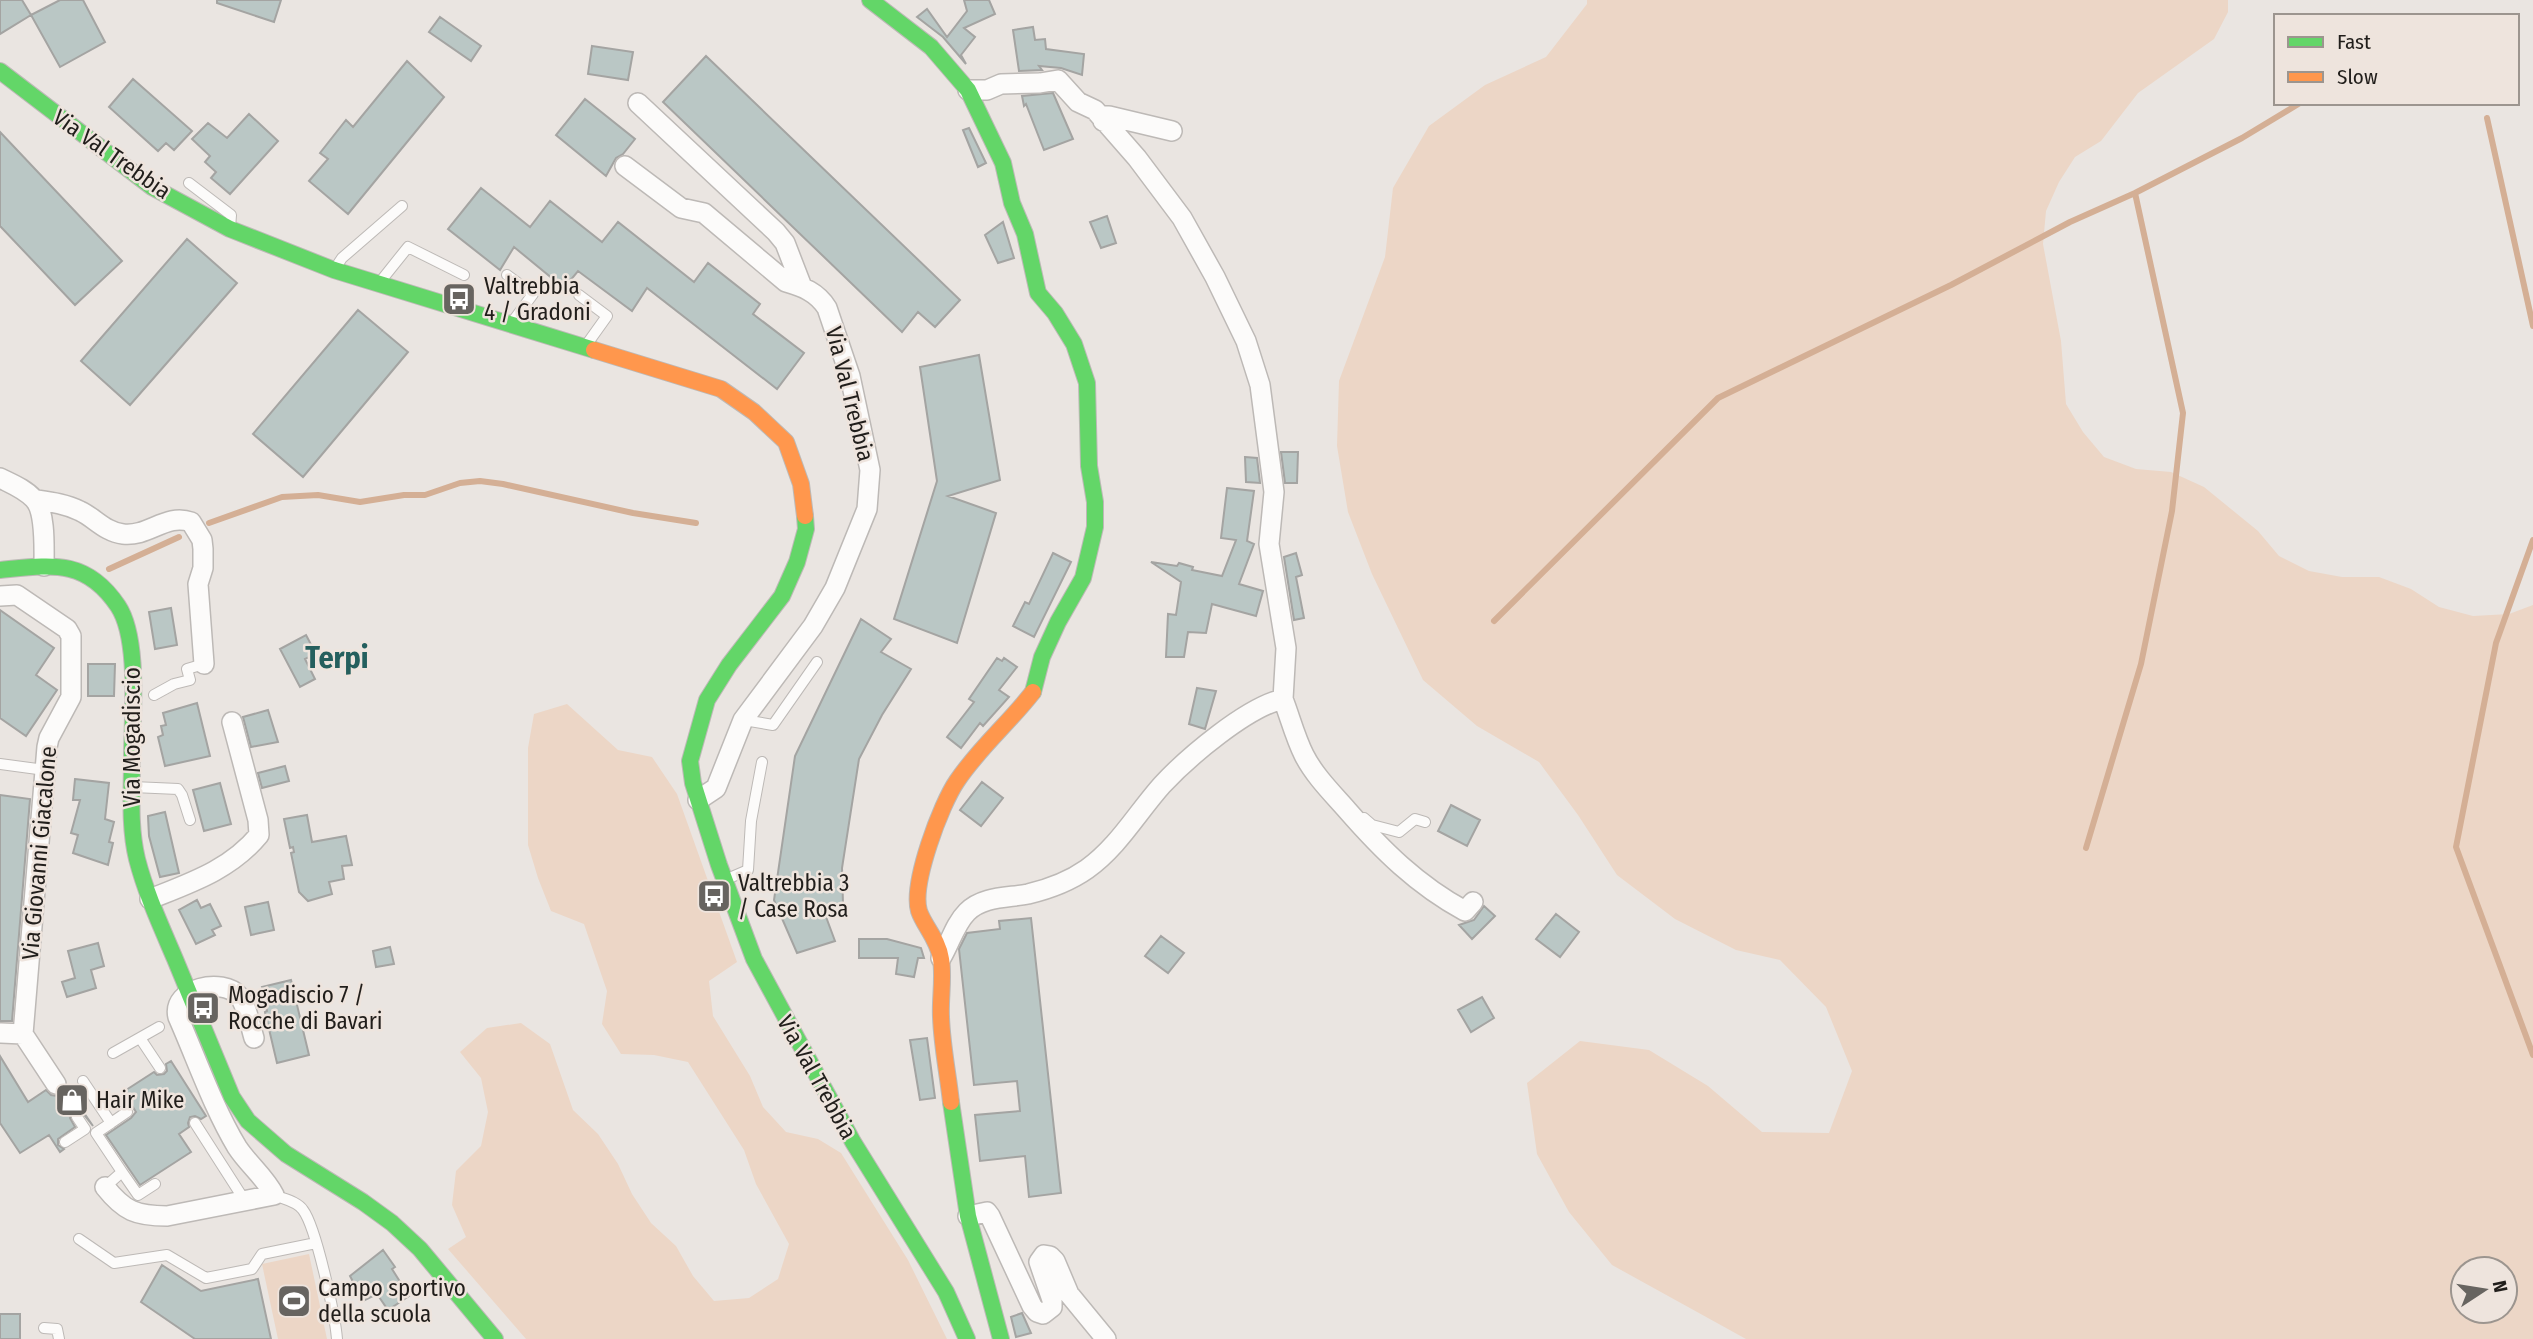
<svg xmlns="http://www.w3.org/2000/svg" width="2533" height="1339" font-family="'Fira Sans Condensed',sans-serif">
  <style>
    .green { fill: #ecd6c6; fill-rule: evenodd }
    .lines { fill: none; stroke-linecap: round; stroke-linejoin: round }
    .stream { stroke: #d4af95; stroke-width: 6 }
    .building { fill: #bac7c5; stroke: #a4a4a2; stroke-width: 2 }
    .lane-casing { stroke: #bdb9b6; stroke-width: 12 }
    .street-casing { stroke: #bdb9b6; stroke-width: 22 }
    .fast-casing { stroke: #bdb9b6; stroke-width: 18 }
    .slow-casing { stroke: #bdb9b6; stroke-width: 18 }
    .lane { stroke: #fcfbfa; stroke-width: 10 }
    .street { stroke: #fcfbfa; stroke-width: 19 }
    .fast { stroke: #63d668; stroke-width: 16 }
    .slow { stroke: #ff974d; stroke-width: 16 }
    .labels { text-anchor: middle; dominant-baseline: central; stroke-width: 5; stroke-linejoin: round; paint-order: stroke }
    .street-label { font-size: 23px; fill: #211e1b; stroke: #eee4dd }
    .poi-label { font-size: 23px; fill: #211e1b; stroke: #eee4dd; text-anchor: start }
    .district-label { font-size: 30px; font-weight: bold; fill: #255f5d; stroke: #eee4dd }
  </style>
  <rect width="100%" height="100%" fill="#eae5e1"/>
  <path class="green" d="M1587,0H2228V12L2214,39L2138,93L2101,141L2075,157L2059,182L2046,211L2043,244L2061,341L2066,404L2083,432L2104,457L2136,469L2171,472L2204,487L2258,531L2279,556L2309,571L2342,577H2379L2411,589L2439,607L2473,616L2509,614L2533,605V1339H1746L1612,1265L1569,1212L1537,1154L1527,1083L1580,1041L1649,1050L1708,1086L1762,1132L1829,1133L1852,1071L1826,1007L1780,960L1736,950L1675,919L1617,875L1578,815L1539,762L1477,726L1423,680L1372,574L1348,512L1337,446L1339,381L1385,257L1393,188L1429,126L1485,85L1546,57L1587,4ZM2463,1269H2505V1311H2463Z
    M567,704L618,750L652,757L677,794L737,962L709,981L713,1016L750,1076L763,1107L786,1132L818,1139L841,1153L908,1260L947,1339H526L448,1249L466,1237L452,1205L456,1171L481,1146L488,1112L481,1078L460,1052L487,1028L521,1023L550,1044L573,1110L598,1134L618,1164L632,1194L651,1223L676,1246L693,1276L714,1301L749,1298L778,1279L789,1244L756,1184L744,1150L688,1062L654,1055L621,1054L602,1024L607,991L584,924L551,911L538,878L528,845V748L534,714Z
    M309,1254L327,1339H278L262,1264Z"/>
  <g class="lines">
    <path class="stream" d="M2487,118L2533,326
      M209,523L282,497L318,495L360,502L404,495H425L460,483L480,481L503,484L633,513L696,523
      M2533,540L2496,643L2456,847L2533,1055
      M109,569L179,537
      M1494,621L1718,398L1951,285L2070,222L2135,193L2242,138L2300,103
      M2086,848L2141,664L2172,511L2183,413L2135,193"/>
  </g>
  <path class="building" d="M0,0H22L31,15L0,34Z
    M60,0H83L105,42L60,67L31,15Z
    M217,0H281L274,22L217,3Z
    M964,0H989L995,14L964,28L975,37L961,55L966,64L943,37L917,17L927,9L947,37L967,11Z
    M440,17L481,46L471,61L429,32Z
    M1033,27L1035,40L1045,39L1046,49L1084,54L1082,75L1061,68L1039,66L1042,70L1019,71L1013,30Z
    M592,46L633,52L628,80L588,74Z
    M706,56L960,300L935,327L918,312L902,332L663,102Z
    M407,61L444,97L348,214L309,181L328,159L320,153L346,120L353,127Z
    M133,79L192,131L174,150L166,143L158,151L109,107Z
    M1053,93L1073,139L1044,150L1026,104L1024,106L1022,96Z
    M585,99L635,139L623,154L616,158L606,176L556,135Z
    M249,114L278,141L230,194L211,178L216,172L205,162L210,156L192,139L208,123L227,138Z
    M969,128L986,163L978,167L963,130Z
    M0,132L122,261L75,305L0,226Z
    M481,188L530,227L550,201L602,242L618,222L694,282L708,263L760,304L753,314L804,353L777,389L647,288L632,311L578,271L564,288L514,247L500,270L448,229Z
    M1107,216L1116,243L1101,248L1090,222Z
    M1003,222L1014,258L998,263L985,235Z
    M187,239L237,283L130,405L81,361Z
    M358,310L408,352L303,477L253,434Z
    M979,355L1000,480L948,496L996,513L957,643L894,619L937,481L920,367Z
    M1281,452H1298L1297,483H1285Z
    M1245,457L1257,458L1260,483L1246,482Z
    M1227,488L1254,491L1247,541L1254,544L1239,584L1263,591L1256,616L1212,604L1206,633L1188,632L1184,657H1166L1168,614L1176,615L1181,582L1151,562L1177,566L1179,563L1193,567L1192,570L1222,576L1236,540L1221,538Z
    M1053,553L1071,562L1034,637L1013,626L1025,602L1029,604Z
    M1296,553L1302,575L1296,577L1304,618L1294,620L1284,557Z
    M171,608L177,645L155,649L149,612Z
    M0,610L54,648L36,675L57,690L26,736L0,718Z
    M861,619L891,639L881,652L911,669L882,715L859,759L842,868L843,904L822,906L835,941L797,953L774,900L795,756Z
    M306,635L316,654L305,659L315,679L300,687L280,649Z
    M997,658L1002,661L1004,658L1017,667L999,690L1009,697L983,726L980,723L961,748L947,737L974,702L969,699Z
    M88,664H115L114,696H88Z
    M1197,688L1216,691L1205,729L1189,724Z
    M197,703L210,756L165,766L158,737L163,735L161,726L166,725L163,713Z
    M268,710L278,742L251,747L243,717Z
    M285,766L289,781L262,788L258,773Z
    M75,779L109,783L105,819L114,822L109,842L113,843L108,865L73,853L78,835L71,833L80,800H73Z
    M982,782L1003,798L981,826L960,810Z
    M220,783L231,824L204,831L193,790Z
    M0,795L30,799L12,1021H0Z
    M1451,805L1480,820L1467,846L1438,831Z
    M165,812L179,873L160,877L149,836L148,816Z
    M307,815L312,842L346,836L352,865L342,866L344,879L329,882L332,894L308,901L299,892L291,853L294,852L293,847L290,848L284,819Z
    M197,900L201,908L210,904L221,926L212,930L215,935L196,944L179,910Z
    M268,902L274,930L251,935L245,907Z
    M1484,906L1495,916L1472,939L1459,925L1474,920Z
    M1556,914L1579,932L1560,957L1536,939Z
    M1031,918L1061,1193L1029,1197L1025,1156L980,1161L975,1115L1020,1111L1017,1081L974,1085L959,949L967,933L1000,929L999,921Z
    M1161,936L1184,953L1168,973L1145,956Z
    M859,939H887L921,948L924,958H918L914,977L896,974L898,958H859Z
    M98,943L104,966L91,970L96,988L67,997L62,982L75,978L68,951Z
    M390,947L394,964L376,967L373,951Z
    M291,980L309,1055L277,1063L265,1012L267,1011L262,987Z
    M1482,997L1494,1018L1471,1032L1458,1010Z
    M927,1038L935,1098L920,1100L910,1040Z
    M0,1056L28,1102L46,1090L51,1095L57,1096L63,1094L67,1088L93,1126L81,1111H73L70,1118L75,1127L58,1139V1145L64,1149L60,1152L49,1135L20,1153L0,1123Z
    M171,1061L206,1116L201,1119L195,1116L190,1117L188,1123L189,1127L179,1134L191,1152L140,1185L106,1135L131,1118L136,1112L123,1092L154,1072L157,1075L164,1074L167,1071L166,1064Z
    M383,1250L395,1267L392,1269L409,1296L388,1310L377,1294L363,1301L350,1276Z
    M162,1265L201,1291L258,1279L271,1339H195L141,1302Z
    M1022,1313L1031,1333L1016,1337L1011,1317Z
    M0,1314H20V1339H0Z"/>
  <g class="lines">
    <g class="lane-casing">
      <path id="lane" d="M189,183L231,215L230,228
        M334,270L342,258L402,206
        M507,275L533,294L513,321
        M380,282L408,247L464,275
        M579,295L607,316L587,344
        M154,695L174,684L190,680L187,669L204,664
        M744,720L773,725L817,662
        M0,764L45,770
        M133,787L178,789L182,795L190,820
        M1364,818L1372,825L1399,832L1415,819L1425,822
        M727,879L748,870L751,821L762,762
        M140,1038L160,1068
        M113,1053L159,1027
        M83,1081L111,1123L96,1133L122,1172L105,1187
        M111,1123L127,1112
        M195,1123L245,1201
        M65,1142L85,1129L77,1117
        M122,1172L138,1195L155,1184
        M274,1195C283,1199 297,1201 303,1210C316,1227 335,1315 337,1339
        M79,1239L114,1263L167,1255L206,1278L252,1269L262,1254L316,1243
        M44,1328L57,1329L59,1339"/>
    </g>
    <g class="street-casing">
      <path id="street" d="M638,103L776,232L785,243L802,287
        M1103,121V116H1109L1172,131
        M625,166L681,208L704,213L786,282C803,287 817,292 827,308L850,376L870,470L867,509L835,588L813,626L743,720L716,788L698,800
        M0,478C12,484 25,489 34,499C46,511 44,549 44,566
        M37,500C51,502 66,504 80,511C95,518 105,532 123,534C149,537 166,513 191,522L202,540L203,549V568L198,584L204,664
        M0,596L17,595L67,629L71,636V697L49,738L47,747L23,1034L1,1033
        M1283,699C1290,717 1295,737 1304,755C1314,775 1332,793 1347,810C1382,850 1417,885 1465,911L1473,902
        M150,899C190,883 230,870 259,835L258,820L232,722
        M941,958C950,943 955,924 967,912C983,896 1008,898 1028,894C1049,889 1070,881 1087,869C1118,847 1137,813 1162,785C1188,757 1247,707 1283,699L1286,648L1269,544L1274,492L1260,385L1246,341L1215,277L1182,218L1137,158L1095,110L1078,102L1058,80L1040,83L1001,84L987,90H968
        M23,1034L56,1084
        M105,1187C124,1211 136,1216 167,1216L274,1195C265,1177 248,1164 237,1147C213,1107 197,1060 178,1017C171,988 223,977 239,996C247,1006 250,1025 254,1038
        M968,1216L987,1212L990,1216L1032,1306L1037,1312L1043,1314L1052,1307V1300L1039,1262L1044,1255L1050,1256L1055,1261L1069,1294L1106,1339"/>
    </g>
    <g class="fast-casing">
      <path id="fast" d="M870,0L931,47L968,90L1003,163L1012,203L1025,234L1038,293L1055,313L1074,344L1087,383L1089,466L1095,502V527L1083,578L1058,622L1042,657L1033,692
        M0,71L152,187L230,229L334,270L594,350
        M805,516L806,529L797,562L782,596L729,665L707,700L690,761L693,783L719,865L754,959L853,1142L946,1292L967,1339
        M0,570C51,565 86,558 118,606C140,639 132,718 132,758C132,792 129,826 137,859C146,894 161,926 175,959C194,1005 213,1051 232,1097L248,1121L286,1154L363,1202L392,1223L420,1249L495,1339
        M951,1102L968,1216L1001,1339"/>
    </g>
    <g class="slow-casing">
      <path id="slow" d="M594,350L721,389L754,412L786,442L801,484L805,516
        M951,1102C948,1074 942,1046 941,1017C940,998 944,978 941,959C938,939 924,926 919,911C911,884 941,804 957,781C979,748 1009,723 1033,692"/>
    </g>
    <use href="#lane" class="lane"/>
    <use href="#street" class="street"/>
    <use href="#fast" class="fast"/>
    <use href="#slow" class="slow"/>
  </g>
  <defs>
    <g id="bus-square" transform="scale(1.75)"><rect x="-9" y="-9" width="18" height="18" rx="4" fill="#676460" stroke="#eee4dd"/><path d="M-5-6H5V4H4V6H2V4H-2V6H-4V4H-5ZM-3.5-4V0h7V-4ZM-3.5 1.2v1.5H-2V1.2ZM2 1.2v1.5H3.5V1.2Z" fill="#fff"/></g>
    <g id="shop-square" transform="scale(1.75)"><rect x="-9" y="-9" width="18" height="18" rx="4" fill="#676460" stroke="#eee4dd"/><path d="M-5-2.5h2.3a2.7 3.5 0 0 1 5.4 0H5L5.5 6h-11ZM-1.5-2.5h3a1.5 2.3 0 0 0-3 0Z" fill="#fff"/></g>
    <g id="stadium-square" transform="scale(1.75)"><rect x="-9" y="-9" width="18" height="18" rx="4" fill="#676460" stroke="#eee4dd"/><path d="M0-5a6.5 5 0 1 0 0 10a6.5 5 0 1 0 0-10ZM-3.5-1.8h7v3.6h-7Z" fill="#fff"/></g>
  </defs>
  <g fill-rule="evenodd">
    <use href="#bus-square" x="459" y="299"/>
    <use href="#bus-square" x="714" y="896"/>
    <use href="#bus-square" x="203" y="1008"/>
    <use href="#shop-square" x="72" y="1100"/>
    <use href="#stadium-square" x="294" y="1301"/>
  </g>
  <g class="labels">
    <g class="street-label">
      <text transform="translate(112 154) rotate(35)">Via Val Trebbia</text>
      <text transform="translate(850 394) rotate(76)">Via Val Trebbia</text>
      <text transform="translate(132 737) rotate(-90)">Via Mogadiscio</text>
      <text transform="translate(39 853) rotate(-85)">Via Giovanni Giacalone</text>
      <text transform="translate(817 1077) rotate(61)">Via Val Trebbia</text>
    </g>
    <g class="poi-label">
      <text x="484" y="286">Valtrebbia<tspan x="484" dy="26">4 / Gradoni</tspan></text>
      <text x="738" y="883">Valtrebbia 3<tspan x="738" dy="26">/ Case Rosa</tspan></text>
      <text x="228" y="995">Mogadiscio 7 /<tspan x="228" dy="26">Rocche di Bavari</tspan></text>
      <text x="96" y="1100">Hair Mike</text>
      <text x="318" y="1288">Campo sportivo<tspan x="318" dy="26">della scuola</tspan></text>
    </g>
    <g class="district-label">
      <text x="337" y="658">Terpi</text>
    </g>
  </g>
  <rect x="2274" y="14" width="245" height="91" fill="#eee4dd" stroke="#9c958f" stroke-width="2"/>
  <rect x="2288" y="37" width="35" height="10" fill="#63d668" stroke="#9c958f" stroke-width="2"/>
  <text x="2337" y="49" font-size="21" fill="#211e1b">Fast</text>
  <rect x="2288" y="72" width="35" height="10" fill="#ff974d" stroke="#9c958f" stroke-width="2"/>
  <text x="2337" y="84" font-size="21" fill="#211e1b">Slow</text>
  <g transform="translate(2484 1290) rotate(78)"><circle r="33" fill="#eee4dd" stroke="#9c958f" stroke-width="2"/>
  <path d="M0-5L12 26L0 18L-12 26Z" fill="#676460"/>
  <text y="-10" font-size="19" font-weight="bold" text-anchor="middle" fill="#211e1b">N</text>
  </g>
</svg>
